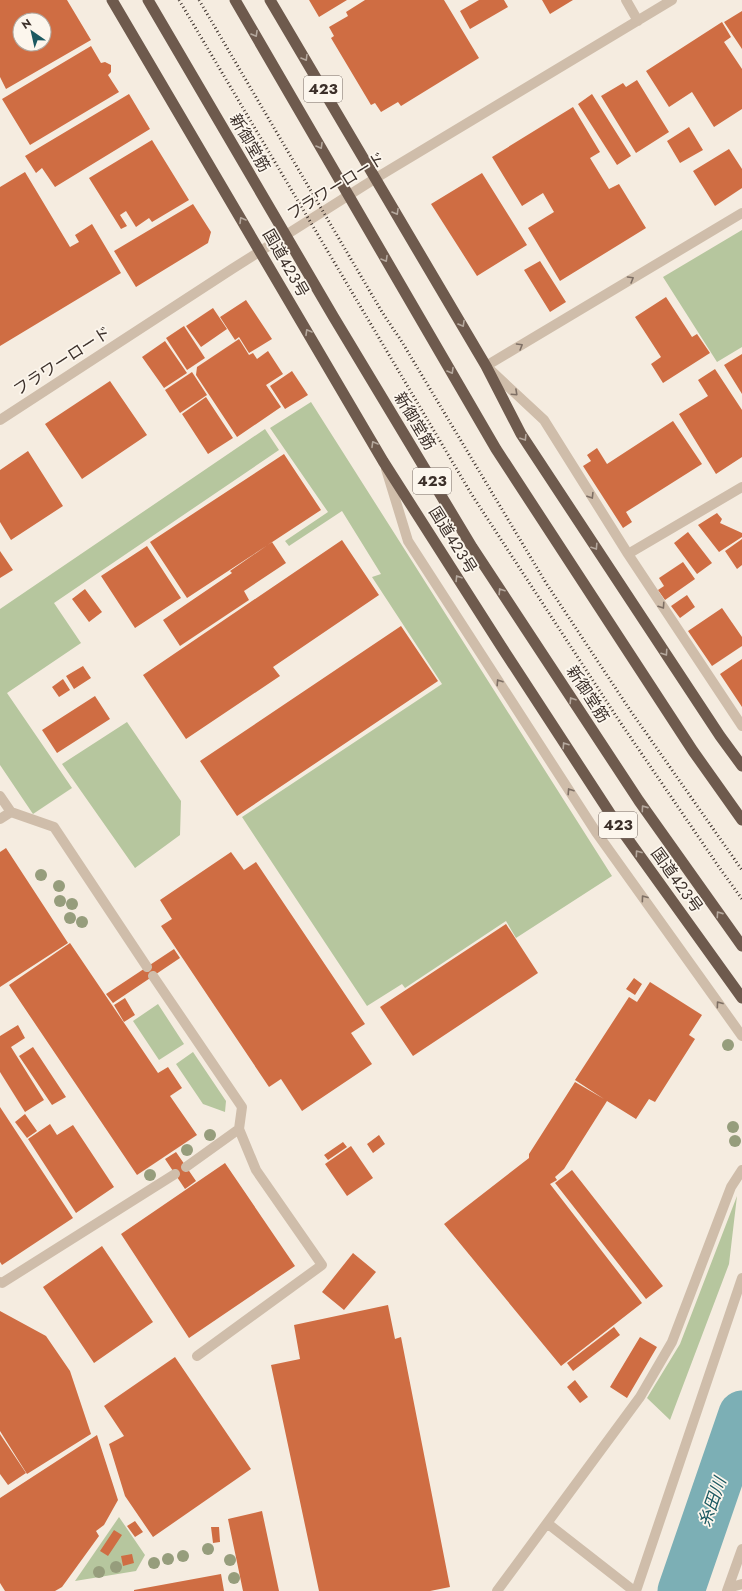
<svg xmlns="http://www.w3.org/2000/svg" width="742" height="1591" font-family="Jost,'Noto Sans JP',sans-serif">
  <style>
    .green { fill: #b6c69e }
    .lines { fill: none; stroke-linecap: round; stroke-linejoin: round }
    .river { stroke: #7cafb5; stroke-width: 47 }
    .building { fill: #cf6d43; fill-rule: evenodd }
    .service { stroke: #cfbdaa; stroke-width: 10 }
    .minor { stroke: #cfbdaa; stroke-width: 10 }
    .tertiary { stroke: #cfbdaa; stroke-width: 10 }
    .trunk { stroke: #6e5a4d; stroke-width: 11 }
    .rail { stroke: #3c302a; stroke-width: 3; stroke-dasharray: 1 3; stroke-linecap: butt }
    .trunk-bridge { stroke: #6e5a4d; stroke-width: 11 }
    .tree { fill: #969d7c }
    .oneway { stroke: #b5a89d }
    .oneway2 { stroke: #7e6f64 }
    .labels { text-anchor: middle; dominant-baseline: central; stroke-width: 3.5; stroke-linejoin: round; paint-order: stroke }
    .shield { fill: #fcf6ed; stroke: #766b64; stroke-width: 1 }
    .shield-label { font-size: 15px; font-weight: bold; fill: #3c302a }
    .street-label { font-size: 16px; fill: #3c302a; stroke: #fcf6ed }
    .water-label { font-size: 17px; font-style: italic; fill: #1b5961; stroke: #fcf6ed }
  </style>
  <rect width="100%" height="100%" fill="#f5ece0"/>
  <path class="green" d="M742,230V347L717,362L663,277Z
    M311,402L612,876L516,938L506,921L405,988L402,984L367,1006L242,817L442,684L372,577L381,574L342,511L289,546L285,541L328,512L270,428Z
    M265,429L279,450L54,603L81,643L7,693L72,788L33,814L0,765V609Z
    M127,722L181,801L180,835L135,868L62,764Z
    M158,1004L184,1044L159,1060L133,1021Z
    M193,1052L226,1101L225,1112L203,1104L176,1064Z
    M737,1196L729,1264L670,1420L647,1398L680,1344Z
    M119,1517L145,1555L136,1571L75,1581Z"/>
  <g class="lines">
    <path class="river" d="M681,1591L742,1414"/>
  </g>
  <path class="building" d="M0,0H67L91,40L6,89L0,77ZM20,20H44V44H20Z
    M309,0H347L319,17Z
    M365,0H444L479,58L401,106L398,102L381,112L375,103L371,105L331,38L334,36L329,27L348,16L346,12Z
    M479,0H504L508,7L470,29L460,11Z
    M542,0H573L550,14Z
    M742,11V49L724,22Z
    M722,22L731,37L724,42L742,69V109L714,127L692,92L669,107L646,71Z
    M91,46L101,63L105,62L111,65V72L108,75L119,92L30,145L2,99Z
    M637,80L669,132L636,153L601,96L623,83L626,87Z
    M129,94L150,129L55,187L42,168L36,173L25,156Z
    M592,94L631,156L617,165L578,104Z
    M573,107L600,152L590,158L609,189L619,184L646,228L560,281L528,228L554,212L543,193L522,206L492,157Z
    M689,127L703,150L680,163L667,141Z
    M152,140L189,200L152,222L149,218L136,227L126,211L120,215L127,226L121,229L89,178Z
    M729,149L742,169V188L715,206L693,171Z
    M25,172L70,247L79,242L75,235L92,224L121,273L0,346V187Z
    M482,173L527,245L477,276L431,204Z
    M193,204L211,232L208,243L136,287L114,251Z
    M540,261L566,302L550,312L524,270Z
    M666,297L692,337L697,334L710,353L663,383L651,364L661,357L635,317Z
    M246,300L272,339L249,353L239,337L235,340L220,317Z
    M213,308L227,329L201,347L186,326Z
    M184,326L205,358L187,370L166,338Z
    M239,339L249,355L253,353L257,359L268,351L283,374L266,385L281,407L237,437L196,375L197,367Z
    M165,341L187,373L164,388L142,357Z
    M742,354V394L724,365Z
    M715,369L742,410V457L716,474L679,414L708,396L698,380Z
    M292,371L308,395L285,409L270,386Z
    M192,372L207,395L180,413L165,390Z
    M110,381L147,435L82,479L45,424Z
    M206,397L233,438L208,454L182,414Z
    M673,421L702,464L626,512L632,522L623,528L583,466L591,461L587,455L597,448L607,464Z
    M28,451L63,506L11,540L0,522V470Z
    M284,454L321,510L187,598L150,542Z
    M717,513L722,519L720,523L742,533V537L719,552L698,525Z
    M688,532L712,563L697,574L674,543Z
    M742,539V565L737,569L725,551Z
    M342,540L379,595L273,667L280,676L186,739L143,675Z
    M272,542L286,563L244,591L249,600L180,646L163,620L232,573L230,571Z
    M147,546L181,598L135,628L101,576Z
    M0,551L13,570L0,578Z
    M683,562L695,579L665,600L658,590L664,586L659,578Z
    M85,589L102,612L89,622L72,599Z
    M687,595L695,607L680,618L671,606Z
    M722,608L742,637V646L712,666L688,631Z
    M401,626L438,681L237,816L200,761Z
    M742,659V707L720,674Z
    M83,666L91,678L74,689L66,676Z
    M63,679L70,690L59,697L52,687Z
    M95,696L110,719L57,753L42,730Z
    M6,848L68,943L0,987V852Z
    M231,852L244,870L256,862L365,1024L351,1033L372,1064L302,1111L281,1079L269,1087L161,926L172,919L160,900Z
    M506,924L538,973L413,1056L380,1007Z
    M70,943L158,1073L168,1067L182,1088L170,1096L197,1135L137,1175L9,985Z
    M174,949L180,958L113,1003L106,994Z
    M634,978L642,984L635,995L626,989Z
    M650,982L702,1015L689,1035L695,1039L655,1102L649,1099L636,1119L607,1101L564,1169L555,1177L557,1180L550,1184L642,1303L561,1366L444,1224L529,1158V1154L575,1082L604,1099L575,1080L629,997L637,1002Z
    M125,998L135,1015L124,1022L114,1005Z
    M18,1025L25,1038L11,1047L44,1100L25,1112L0,1072V1036Z
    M33,1047L66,1097L52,1105L19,1056Z
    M0,1107L73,1218L2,1265L0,1262Z
    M25,1114L37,1131L27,1138L15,1122Z
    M50,1124L57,1135L73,1125L114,1187L76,1213L28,1139Z
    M379,1135L385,1144L373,1153L367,1144Z
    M343,1142L347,1147L328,1160L324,1155Z
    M351,1146L373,1178L347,1196L325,1164Z
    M176,1152L196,1181L185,1189L165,1159Z
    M225,1163L295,1266L189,1338L121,1234Z
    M572,1170L663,1286L646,1299L555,1183Z
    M102,1246L153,1322L94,1363L43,1287Z
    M353,1253L376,1272L344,1310L322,1292Z
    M388,1305L395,1339L401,1337L450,1587L430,1591H319L271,1365L300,1359L294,1325Z
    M0,1311L46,1336L70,1371L91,1434L27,1474L0,1431Z
    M614,1327L620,1335L573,1371L567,1363Z
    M640,1337L657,1347L627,1398L610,1387Z
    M175,1357L251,1469L153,1537L125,1496L109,1444L124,1436L104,1406Z
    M575,1380L588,1397L580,1403L567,1387Z
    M0,1434L26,1473L8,1485L0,1474Z
    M97,1435L118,1500L104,1525L96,1531L99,1536L62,1587L55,1591H5L0,1583V1498Z
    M262,1511L279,1591H243L228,1519Z
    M135,1521L143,1532L135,1537L127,1526Z
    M211,1527H219L220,1542L213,1543Z
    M114,1530L122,1535L108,1556L100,1551Z
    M132,1554L134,1563L123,1566L121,1556Z
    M221,1574L224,1591H134V1590Z"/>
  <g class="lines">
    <path class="service" d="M0,796L11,812L0,819
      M11,812L54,827L147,967
      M153,976L242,1107L239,1129L256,1170L322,1265L197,1356
      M186,1167L239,1129
      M0,1282L2,1283L175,1174"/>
    <path class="minor" d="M742,213L486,366L544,420L628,554L742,726
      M386,469L408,541L596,832L742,1036
      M628,554L742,487
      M547,1523L634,1591
      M728,1588L742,1584
      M497,1591L640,1397L672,1342L731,1187L742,1170
      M636,1591L742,1278
      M727,1591L742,1549"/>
    <path class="tertiary" d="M626,0L638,21
      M0,420L232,269L376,178L672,0"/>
    <path class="trunk" d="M112,0L383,461L501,646L617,824L742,998
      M270,0L486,366L521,434L720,736L742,766"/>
    <path class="rail" d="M179,0L472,495L618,719L721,870L742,899
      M199,0L382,312L402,342L546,583L630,710L742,870"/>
    <path class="trunk-bridge" d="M148,0L333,316L472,547L639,801L742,946
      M235,0L496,449L693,751L742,820"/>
  </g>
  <g class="tree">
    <circle cx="41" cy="875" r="6"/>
    <circle cx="59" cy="886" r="6"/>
    <circle cx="60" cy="901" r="6"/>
    <circle cx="72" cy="904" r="6"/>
    <circle cx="70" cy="918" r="6"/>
    <circle cx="82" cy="922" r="6"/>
    <circle cx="728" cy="1045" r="6"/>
    <circle cx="733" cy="1127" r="6"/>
    <circle cx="210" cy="1135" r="6"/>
    <circle cx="735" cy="1141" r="6"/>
    <circle cx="187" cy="1150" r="6"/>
    <circle cx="150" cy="1175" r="6"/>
    <circle cx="208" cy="1549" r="6"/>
    <circle cx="183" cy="1556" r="6"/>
    <circle cx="168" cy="1559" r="6"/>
    <circle cx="230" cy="1560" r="6"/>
    <circle cx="154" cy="1563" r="6"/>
    <circle cx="116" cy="1567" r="6"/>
    <circle cx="99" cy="1572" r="6"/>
    <circle cx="234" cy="1578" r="6"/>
  </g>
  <defs><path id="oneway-chevron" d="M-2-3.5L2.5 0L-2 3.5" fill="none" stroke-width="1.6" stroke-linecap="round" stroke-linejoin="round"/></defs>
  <g class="oneway">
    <use href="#oneway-chevron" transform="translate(255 34) rotate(60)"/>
    <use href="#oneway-chevron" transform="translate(305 58) rotate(59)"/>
    <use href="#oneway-chevron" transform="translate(320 146) rotate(60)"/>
    <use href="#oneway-chevron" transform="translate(396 212) rotate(60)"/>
    <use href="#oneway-chevron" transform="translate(242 220) rotate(-121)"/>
    <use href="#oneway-chevron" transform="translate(385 259) rotate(60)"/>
    <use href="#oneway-chevron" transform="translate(462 324) rotate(60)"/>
    <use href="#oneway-chevron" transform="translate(308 332) rotate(-120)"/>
    <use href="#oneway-chevron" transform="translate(451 371) rotate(60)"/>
    <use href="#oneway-chevron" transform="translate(524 438) rotate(58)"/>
    <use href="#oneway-chevron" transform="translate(374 444) rotate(-120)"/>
    <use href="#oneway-chevron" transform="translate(595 547) rotate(57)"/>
    <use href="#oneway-chevron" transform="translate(458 578) rotate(-122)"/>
    <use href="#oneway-chevron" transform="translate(501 591) rotate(-123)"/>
    <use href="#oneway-chevron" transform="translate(665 653) rotate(56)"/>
    <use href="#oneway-chevron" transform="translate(572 700) rotate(-123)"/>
    <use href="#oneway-chevron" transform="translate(565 745) rotate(-123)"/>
    <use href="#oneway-chevron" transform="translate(644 808) rotate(-125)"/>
    <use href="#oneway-chevron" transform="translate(638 853) rotate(-126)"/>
    <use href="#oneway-chevron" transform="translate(719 914) rotate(-125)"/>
  </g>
  <g class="oneway2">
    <use href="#oneway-chevron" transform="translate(631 279) rotate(-31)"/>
    <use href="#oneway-chevron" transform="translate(520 346) rotate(-31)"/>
    <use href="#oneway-chevron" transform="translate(515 393) rotate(43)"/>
    <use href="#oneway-chevron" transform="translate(591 496) rotate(58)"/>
    <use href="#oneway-chevron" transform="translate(662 606) rotate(56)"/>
    <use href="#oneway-chevron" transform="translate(499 682) rotate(-123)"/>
    <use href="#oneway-chevron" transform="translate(570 791) rotate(-123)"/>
    <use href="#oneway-chevron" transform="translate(644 898) rotate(-126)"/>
    <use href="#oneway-chevron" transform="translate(719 1004) rotate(-126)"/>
  </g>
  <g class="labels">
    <g class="shield">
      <rect x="304" y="76" width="38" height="26" rx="3"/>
      <rect x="413" y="468" width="38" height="26" rx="3"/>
      <rect x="599" y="812" width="38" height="26" rx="3"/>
    </g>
    <g class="shield-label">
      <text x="323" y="89">423</text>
      <text x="432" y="481">423</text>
      <text x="618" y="825">423</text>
    </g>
    <g class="street-label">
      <text transform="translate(250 143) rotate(60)">新御堂筋</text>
      <text transform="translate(336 186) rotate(-32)">フラワーロード</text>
      <text transform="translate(286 263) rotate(60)">国道423号</text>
      <text transform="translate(62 361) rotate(-33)">フラワーロード</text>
      <text transform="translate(415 421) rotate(59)">新御堂筋</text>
      <text transform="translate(453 540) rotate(58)">国道423号</text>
      <text transform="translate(588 694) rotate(57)">新御堂筋</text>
      <text transform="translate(677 880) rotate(54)">国道423号</text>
    </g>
    <g class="water-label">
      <text transform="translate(712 1502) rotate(-71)">糸田川</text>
    </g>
  </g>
  <g transform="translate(32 32) rotate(326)"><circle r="19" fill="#fcf6ed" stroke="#afa79f"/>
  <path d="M0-3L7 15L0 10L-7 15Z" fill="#1b5961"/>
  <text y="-6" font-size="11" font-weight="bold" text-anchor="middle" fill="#3c302a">N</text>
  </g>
</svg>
